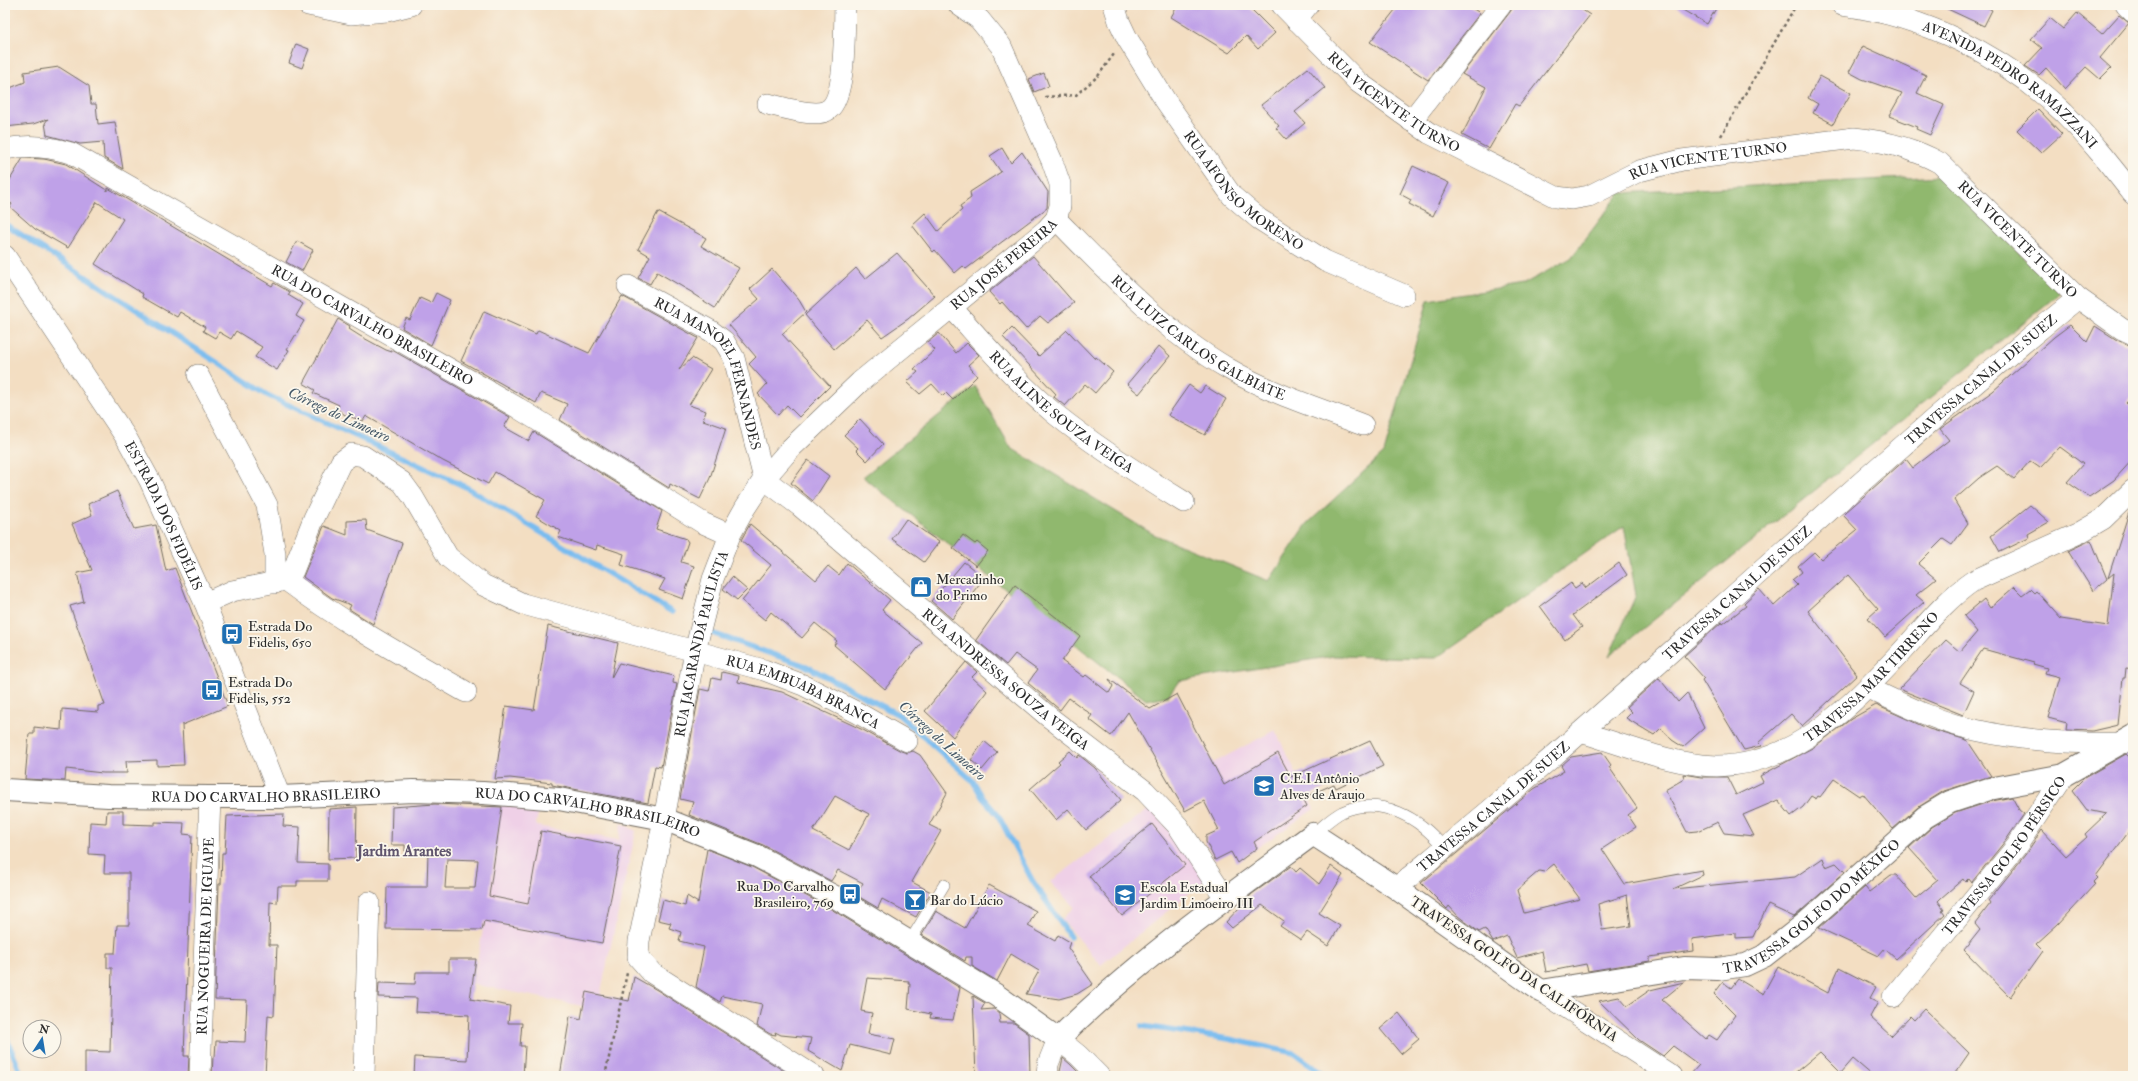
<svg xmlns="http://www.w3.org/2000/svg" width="2138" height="1081" font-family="'IM FELL Double Pica',serif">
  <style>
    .built { fill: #efd0e7 }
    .forest { fill: #90b86e; stroke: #5e724c }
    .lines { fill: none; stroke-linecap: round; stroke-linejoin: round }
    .stream { stroke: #79bcef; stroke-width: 5.5 }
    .building { fill: #bfa1e8; fill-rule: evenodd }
    .service-casing { stroke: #716a60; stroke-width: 12 }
    .minor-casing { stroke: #716a60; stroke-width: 22 }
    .tertiary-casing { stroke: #716a60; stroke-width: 24 }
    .path { stroke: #716a60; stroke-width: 2.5; stroke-dasharray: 3 3; stroke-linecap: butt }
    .service { stroke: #fff; stroke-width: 11 }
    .minor { stroke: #fff; stroke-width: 21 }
    .tertiary { stroke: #fff; stroke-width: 22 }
    .labels { text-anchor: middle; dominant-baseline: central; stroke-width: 3.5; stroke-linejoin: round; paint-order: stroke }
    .street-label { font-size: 14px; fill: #2b2b2b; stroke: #fbf7ec }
    .poi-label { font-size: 14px; fill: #2b2b2b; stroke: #fbf7ec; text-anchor: start }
    .water-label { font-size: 15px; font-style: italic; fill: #425666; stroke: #fbf7ec }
    .quarter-label { font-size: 16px; font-weight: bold; fill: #5f546d; stroke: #fbf7ec }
  </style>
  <rect width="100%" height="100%" fill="#fbf7ec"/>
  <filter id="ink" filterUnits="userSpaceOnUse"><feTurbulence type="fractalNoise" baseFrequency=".025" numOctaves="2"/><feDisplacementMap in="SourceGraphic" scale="8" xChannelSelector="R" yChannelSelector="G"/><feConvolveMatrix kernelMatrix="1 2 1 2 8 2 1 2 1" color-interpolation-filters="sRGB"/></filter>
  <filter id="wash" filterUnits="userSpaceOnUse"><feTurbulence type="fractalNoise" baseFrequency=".012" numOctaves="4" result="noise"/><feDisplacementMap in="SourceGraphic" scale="16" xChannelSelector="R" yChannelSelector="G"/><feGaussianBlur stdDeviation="0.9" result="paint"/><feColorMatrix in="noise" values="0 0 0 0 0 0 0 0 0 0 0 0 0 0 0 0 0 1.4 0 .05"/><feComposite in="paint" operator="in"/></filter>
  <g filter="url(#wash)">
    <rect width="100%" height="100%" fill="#f3dec2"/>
    <path class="built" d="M1275,730L1314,809L1257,848L1213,763Z
      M502,804L538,810L536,826L619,840L621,823L636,831L597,1009L473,984L495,864Z
      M1150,808L1209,877L1101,965L1062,919L1074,907L1050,882Z"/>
    <path class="forest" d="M1942,176L2060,293L1609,656L1636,595L1624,526L1436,658L1334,656L1179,681L1168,696L1146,700L863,477L975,386L1011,448L1153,534L1269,581L1307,524L1384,453L1428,300L1522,285L1571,258L1620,193Z"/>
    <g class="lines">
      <path class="stream" d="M5,224L267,395L466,487L672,612
        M709,632L806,666L899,715L973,781L983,798L998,815L1032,880L1070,937
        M1142,1026L1229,1039L1294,1053L1327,1076
        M5,1034L22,1076"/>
    </g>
    <g id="blocks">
      <path class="building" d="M1178,5H1247L1275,33L1258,49L1246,36L1229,53L1171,17Z
        M1399,5H1467L1480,13L1428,80L1370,42Z
        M1514,5H1575L1590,15L1519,106L1515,104L1489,149L1462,135L1486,87L1462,74L1510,12Z
        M1674,5H1718L1707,24Z
        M1939,5H1983L1992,10L1984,26Z
        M2077,13L2102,34L2119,15L2129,23L2100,58L2111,68L2100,79L2086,67L2065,89L2046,68L2039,75L2025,66L2042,48L2031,39L2050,18L2063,29Z
        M296,44L309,49L302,68L289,63Z
        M1863,46L1926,75L1917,93L1944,105L1930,135L1916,129L1917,127L1889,116L1902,93L1862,79L1849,72Z
        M59,67L89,86L91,104H96L98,124L115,122L123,169L104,158L103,142L80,144L47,135L45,123L48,119L33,124L5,127V90L25,82L24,72Z
        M1308,68L1325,88L1295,112L1305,123L1286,139L1276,128L1279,126L1261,105Z
        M1044,73L1049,86L1034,92L1029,79Z
        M1820,76L1851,93L1833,124L1813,113L1818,104L1808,98Z
        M2038,109L2062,134L2041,153L2017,130Z
        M1002,148L1011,163L1022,152L1048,192L1047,208L966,269L963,266L955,273L935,250L933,252L912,225L925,213L938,231L962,210L960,206L971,198L970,192L1001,172L990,156Z
        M23,158L44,159L66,164L108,191V188L272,286L274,283L290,292L288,295L303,304L296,316L304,321L287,349L289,350L277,370L255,357L262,347L236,331L231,339L219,332L215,338L203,331L205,327L180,312L177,317L142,297L143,294L95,264L123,219L97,202L68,248L35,229L10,207L12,204L5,198V188Z
        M1413,166L1449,183L1433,216L1409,204L1411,200L1400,194Z
        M658,212L706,238L701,246L739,268L715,308L693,294V293L657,272L650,284L638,278L650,256L638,249Z
        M297,241L313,250L302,271L286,262Z
        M897,253L935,296L908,319L882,337L867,320L834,349L805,315L856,268L865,279Z
        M1033,256L1074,303L1048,323L1040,316L1026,329L1002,302L1000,304L989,292Z
        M772,269L799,300L806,312L782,334L830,386L799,417L787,405L778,415L758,394L767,384L749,364L756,357L729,325L759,299L750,289Z
        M436,293L450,300L431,345L402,328L406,318L410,320L420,298L431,303Z
        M622,296L698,338L679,370L692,358L711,369L689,405L706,411L703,420L726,428L710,478L700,499L670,484L669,488L560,420L567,404L541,393L536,403L461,361L484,311L536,334L538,330L589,353Z
        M338,319L350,326L349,329L360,336L386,350L392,352V350L510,417L504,427L529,441L534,432L662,511L656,529L686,539L688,542L681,562L694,566L683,599L659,590L665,579L621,565L624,554L597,545L596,550L558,537L561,531L536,516L545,500L522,487L495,472L488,484L443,461L366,416L363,421L345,415L337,409L339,405L313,393L315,390L303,383Z
        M2070,325L2087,342L2095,326L2117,340L2133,347V395L2126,403L2133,408V459L2114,480L2089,497L2067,482L2083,464L2060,447L2040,468L2030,461L2014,479L1997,466L1979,478L1954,500L1968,523L1952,545L1943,539L1918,564L1936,579L1916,595L1924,602L1885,637L1868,618L1878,609L1848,575L1808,611L1857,675L1802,726L1791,714L1758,743L1761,746L1744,750L1702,680L1704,678L1684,656L1722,622L1723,624L1746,606L1744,603L1759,589L1774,606L1797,585L1792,580L1802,572L1798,566L1814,552L1821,559L1857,530L1843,515L1846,512L1906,459L1913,468L1949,440L1940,429L1993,391L2054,337Z
        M1012,328L1039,356L1067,330L1095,359L1096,357L1113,372L1095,393L1085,384L1065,406L1054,397L1056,394L1003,337Z
        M939,333L956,353L967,343L979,355L968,365L977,376L953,400L946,393L943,396L932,384L920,394L907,382L918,372L914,369L935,350L928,342Z
        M1159,346L1170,356L1139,394L1127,384Z
        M1189,385L1200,393L1205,386L1226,399L1205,435L1168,415Z
        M860,419L883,444L867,461L856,450L858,448L844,435Z
        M808,460L829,476L813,501L791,483Z
        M117,491L134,529L156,525L166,571L175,568L228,706L182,725L184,765L157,766V760L126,761L127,773H103L66,769L65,781L25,779L29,734H34V727L61,730L62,709L98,712V706L105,705L70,606L84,602L77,573L92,570L72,524L92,515L88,504Z
        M2030,505L2049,522L2028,534L2029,538L2000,552L1991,536Z
        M2130,509L2133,510V669L2126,668L2125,678H2123L2118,725L2092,731L2066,730L2067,723L2048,718L2060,677L2045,673L2047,668L2033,664L2034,663L1983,649L1960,683L1974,691L1963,715L1899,689L1946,640L1960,652L1977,632L1964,616L1984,599L1990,608L2014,587L2022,595L2030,589L2034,593L2036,591L2061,619L2108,626L2114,573L2108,578Z
        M906,519L939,542L924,562L892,539Z
        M366,520L367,530L402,543L373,624L349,609L351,605L332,598L303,577L324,526L347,535V521Z
        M750,524L816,580L828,566L839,575L847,563L890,600L882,610L922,643L885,689L834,645L837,641L815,623L802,638L771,612L765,620L742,601L771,565L741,540Z
        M963,535L975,544L977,542L988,551L976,566L953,548Z
        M2091,540L2107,579L2093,591L2068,551Z
        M964,562L984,578L952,619L931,601Z
        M1619,563L1627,575L1573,615L1582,627L1565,640L1540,606L1571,583L1575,588L1582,583L1586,588Z
        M732,577L747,590L737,600L723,589Z
        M1015,585L1080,636L1062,661L1084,677L1086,675L1109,693L1113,686L1109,679L1150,709L1177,694L1224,785L1278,753L1291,777L1370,741L1383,766L1336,788L1334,784L1303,798L1307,806L1254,842L1257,848L1237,863L1231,852L1215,860L1206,842V836L1219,830L1204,801L1185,811L1128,712L1111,736L1089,719L1092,715L1069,698L1060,710L1028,683L1037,670L1015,654L1006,665L976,640Z
        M548,626L618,643L611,678L619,663L674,676L673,683L677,684L661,767L655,766L648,803L552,785V783L510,778L495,779L506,706L534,710Z
        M966,662L977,672L972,677L987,691L953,737L925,711Z
        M722,672L739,676L738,682L782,692L863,730L901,751L907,753L913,751L920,755L947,793L929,825L941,831L912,882L931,892L916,917L882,899L878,908L856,895L863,883L838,870L831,881L763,845L689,815L693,802L680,799L700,689L709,691L712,678L721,680ZM835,796L869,814L849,850L813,831Z
        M1659,678L1678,702L1687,693L1704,728L1683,747L1672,740L1661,728L1654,735L1626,718L1632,712L1627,707Z
        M1876,705L1929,729L1967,740L1991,776L1944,791L1917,808L1893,829L1863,794L1859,796L1834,779L1820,797L1818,796L1816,799L1811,796L1803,807L1791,816L1778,800L1743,815L1754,836L1724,833L1718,822L1698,831L1687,832L1665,790L1684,779L1683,774L1701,777H1727L1736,795L1763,782L1760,776L1814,747L1851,719Z
        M984,741L997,752L982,770L971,760Z
        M1070,751L1077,758L1079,755L1095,768L1121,800L1086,830L1068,809L1056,820L1030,789L1060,763L1058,761Z
        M1602,752L1611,765L1609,767L1637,808L1628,815L1636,827L1602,849L1625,884L1702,870L1703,875L1673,889L1795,877L1823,858L1826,867L1836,863L1845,872L1794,917L1768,905L1753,937L1736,938V933L1692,939L1693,951L1650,957V961L1588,971L1586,964L1546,972L1542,951L1517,958L1507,936L1493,942L1485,929L1479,932L1458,916L1449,906L1447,909L1421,883L1534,789L1564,771L1561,766L1571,757ZM1554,864L1580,899L1524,913L1517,890L1539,871L1544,872ZM1627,895L1631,926L1602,930L1598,904Z
        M2126,754L2133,761V826L2096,876L2098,878L2093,883L2095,884L2058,924L2036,944L2043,951L2010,997L1964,950L1980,930L1975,924L1990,904L1988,901L2025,855L2042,830L2066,856L2087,837L2085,834L2106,814L2087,810L2072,790L2084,778Z
        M2012,797L2019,810L2024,814L2006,840L1972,882L1969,878L1965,882L1963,879L1941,898L1938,901L1944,909L1942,910L1945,914L1896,959L1885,949L1879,956L1819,928L1865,887L1869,892L1891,875H1896L1916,898L1938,880L1909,848L1932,827L1955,813L1992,801Z
        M435,804L502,807L489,896L528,904L541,831L621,846L602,943L484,921L482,930L386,929L387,887H427L428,852L405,851V845H391L392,807ZM447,859L478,860L475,888H445Z
        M357,807L356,858L328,859L329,809Z
        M107,811H123V824L155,825V822L184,823L183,834L192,835L184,1056H189L188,1076H85V1051L110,1052L112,968H107V953H115L117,925H129V873H104L105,855L89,854L90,822L106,823Z
        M284,814L283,826L300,827L298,863L328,864V881H297V886H278L277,903L270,902L269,945H277L274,1016L268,1015L265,1076H212L213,1057H215L216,1041L245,1042L247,1000L215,999L219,884H221L222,853H225L227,816Z
        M1152,824L1185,865L1122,916L1089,876Z
        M707,849L752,867L831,909L960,988L953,1020L930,1018L931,1014L908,1009L910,984H908L909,981L867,978L861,1011L872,1013L868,1034L895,1039L891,1055L850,1045L842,1071L808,1051L811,1038L781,1035L775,1032L776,1035L770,1034L757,1026L762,1004L722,996L720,1002L696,987L704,947L679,941L681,932L669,928L671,923L658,920L663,900L685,906L687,896L698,903Z
        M1291,866L1296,872L1300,868L1319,884L1331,866L1343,875L1319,913L1340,926L1328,946L1307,932L1301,940L1280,926L1284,921L1262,905L1232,928L1226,922L1252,894Z
        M989,885L1036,911L1028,926L1055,941L1058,935L1070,942L1068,948L1093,984L1077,994L1059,999L1026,994L1039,971L1011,954L997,981L972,966V957H966L965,961L922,935L936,911L965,928Z
        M449,959H476L470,999L510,1006L508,1023H522L520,1046H525L523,1076H414L415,1057L467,1060L469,1015L416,1012L417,998L378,997L379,983L415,984L416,972H449Z
        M1778,966L1828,993L1839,968L1876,987L1870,998L1878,1002L1870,1017L1891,1036L1910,1016L1914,1020L1924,1009L1969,1053L1953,1076H1873L1853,1059L1841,1073L1820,1052L1791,1076H1689L1699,1065L1673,1046L1663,1056L1639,1040L1599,1001L1619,997L1627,1006L1650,990L1684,982L1662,1000L1706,1039L1709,1035L1717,1040L1735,1015L1714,994L1723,982L1731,988L1738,979L1763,994Z
        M634,977L657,990L792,1076H560L570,1016L581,1019L586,992L629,1001Z
        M973,996L985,1003L981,1010L994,1009L999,1013L1000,1023H1014L1029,1034L1030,1076H976Z
        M1399,1013L1419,1039L1401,1054L1380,1029Z
        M1063,1058L1070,1064L1082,1076H1059Z"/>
    </g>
  </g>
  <g filter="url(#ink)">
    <use href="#blocks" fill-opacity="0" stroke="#716a60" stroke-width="1"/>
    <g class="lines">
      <g class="service-casing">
        <path id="service" d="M1313,834C1322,827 1332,817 1342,812C1381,795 1420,818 1444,848
          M910,941L944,885"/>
      </g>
      <g class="minor-casing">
        <g id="minor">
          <path d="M308,5L351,14L387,11L411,5"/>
          <path id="s1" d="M1114,5L1119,21L1127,38L1165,100L1232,196L1259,219L1325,261L1404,295"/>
          <path id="s2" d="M1282,5L1358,82L1429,133L1556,197L1572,199L1589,196L1639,171L1682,160L1854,138C1885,141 1913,148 1940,163L2078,298L2122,329L2133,334"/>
          <path id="s3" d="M1842,5C1925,16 2003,55 2064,113C2089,138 2111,166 2133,194"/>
          <path d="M2126,5L2133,12"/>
          <path d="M1296,20L1308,5"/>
          <path d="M768,104C781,107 813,117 826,111C847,102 844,27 845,5"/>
          <path d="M1411,121L1501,5"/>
          <path id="s4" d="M5,149C28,144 48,146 71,153L518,408L703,523L730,535"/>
          <path id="s5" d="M1056,219C1110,274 1162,330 1229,369C1270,393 1318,408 1363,425"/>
          <path id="s6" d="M5,256L127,439L150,481L205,603L280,797"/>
          <path id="s7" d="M628,286L711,331L724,341L734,358L764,479"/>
          <path id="s8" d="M951,307C984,343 1017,383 1055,414C1096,447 1140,475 1184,502"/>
          <path d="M198,375L267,505L275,554V583"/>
          <path id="s9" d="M764,479L800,506L1049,717L1145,791L1178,826L1225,898"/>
          <path d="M286,580C342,622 405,657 466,692"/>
          <path id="s10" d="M205,603L232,591L286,580L293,571L314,518L341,462L352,454L363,456L402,482L413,497L448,557L483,585L523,604L764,670L803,685L858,713L907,741"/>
          <path d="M1868,688C1902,704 1937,722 1975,730C2024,741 2073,744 2123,743"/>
          <path id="s11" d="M1581,732C1620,744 1661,760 1701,765C1782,774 1842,715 1893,661C1919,634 1942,602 1973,581L2079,533L2103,519L2133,490"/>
          <path id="s12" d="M1396,888C1459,836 1523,784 1583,730C1747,585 1908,436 2078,298"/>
          <path d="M1541,991L1672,1076"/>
          <path id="s13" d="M1893,997L2016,847L2064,775"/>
          <path id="s14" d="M200,1076L210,797"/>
          <path d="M364,1076L369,902"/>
          <path id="s15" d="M814,1076L652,973L638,957L639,941L664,819L695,651L713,579L730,535L745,508L764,479L790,449L860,382L1046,230L1056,219L1060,206V184L1052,161L1001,46L979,19L959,5"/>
          <path d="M1047,1076L1048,1064L1058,1039L1078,1055L1099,1076"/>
        </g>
      </g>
      <g class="tertiary-casing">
        <g id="tertiary">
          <path id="s16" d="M5,790L108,796L210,797H280L413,791L483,793L559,799L664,819L757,856L837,898L996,995L1058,1039C1136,962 1225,899 1313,834L1396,888L1541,991L1684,968L1718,969L1745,965L1764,956L1806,923L1925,817L1950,802L1989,789L2064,775L2133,736"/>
        </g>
      </g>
      <path class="path" d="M1045,97L1076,95L1098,76L1114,54
        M1721,136L1796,5
        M605,1076L627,973"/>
      <use href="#service" class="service"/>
      <use href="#minor" class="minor"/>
      <use href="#tertiary" class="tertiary"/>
    </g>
  </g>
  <defs>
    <g id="shop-square" transform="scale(1.15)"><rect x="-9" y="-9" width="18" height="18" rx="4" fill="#1f6fb2" stroke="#fbf7ec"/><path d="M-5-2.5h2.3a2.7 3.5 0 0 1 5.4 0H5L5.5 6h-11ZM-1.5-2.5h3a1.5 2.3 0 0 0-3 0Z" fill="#fff"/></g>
    <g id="bus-square" transform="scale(1.15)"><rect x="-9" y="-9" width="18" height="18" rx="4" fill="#1f6fb2" stroke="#fbf7ec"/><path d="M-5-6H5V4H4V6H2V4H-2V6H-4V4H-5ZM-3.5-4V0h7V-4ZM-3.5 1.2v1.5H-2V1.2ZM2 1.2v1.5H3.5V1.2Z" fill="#fff"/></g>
    <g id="school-square" transform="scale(1.15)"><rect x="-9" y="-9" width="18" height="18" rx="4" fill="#1f6fb2" stroke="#fbf7ec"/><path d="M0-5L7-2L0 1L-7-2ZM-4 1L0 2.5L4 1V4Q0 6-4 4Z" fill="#fff"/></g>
    <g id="bar-square" transform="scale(1.15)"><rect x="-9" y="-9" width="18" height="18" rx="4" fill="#1f6fb2" stroke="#fbf7ec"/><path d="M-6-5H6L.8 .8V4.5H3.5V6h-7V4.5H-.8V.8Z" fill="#fff"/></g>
  </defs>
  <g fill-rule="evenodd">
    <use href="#shop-square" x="921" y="587"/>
    <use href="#bus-square" x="232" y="634"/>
    <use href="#bus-square" x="212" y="690"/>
    <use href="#school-square" x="1264" y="786"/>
    <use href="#bus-square" x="850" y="894"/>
    <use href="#school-square" x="1125" y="895"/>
    <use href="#bar-square" x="915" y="900"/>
  </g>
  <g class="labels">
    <g class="street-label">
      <text stroke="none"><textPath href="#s3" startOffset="190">AVENIDA PEDRO RAMAZZANI</textPath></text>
      <text stroke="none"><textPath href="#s2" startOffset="149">RUA VICENTE TURNO</textPath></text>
      <text stroke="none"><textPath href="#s2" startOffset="497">RUA VICENTE TURNO</textPath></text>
      <text stroke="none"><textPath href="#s1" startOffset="230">RUA AFONSO MORENO</textPath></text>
      <text stroke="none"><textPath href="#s2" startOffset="844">RUA VICENTE TURNO</textPath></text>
      <text stroke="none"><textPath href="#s15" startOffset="1034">RUA JOSÉ PEREIRA</textPath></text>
      <text stroke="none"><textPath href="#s4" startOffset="414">RUA DO CARVALHO BRASILEIRO</textPath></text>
      <text stroke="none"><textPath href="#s5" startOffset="187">RUA LUIZ CARLOS GALBIATE</textPath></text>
      <text stroke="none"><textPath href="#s7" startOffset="128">RUA MANOEL FERNANDES</textPath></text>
      <text stroke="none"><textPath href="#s12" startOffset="775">TRAVESSA CANAL DE SUEZ</textPath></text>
      <text stroke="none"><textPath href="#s8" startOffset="153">RUA ALINE SOUZA VEIGA</textPath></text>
      <text stroke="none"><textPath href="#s6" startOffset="305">ESTRADA DOS FIDÉLIS</textPath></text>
      <text stroke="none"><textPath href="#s12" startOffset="451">TRAVESSA CANAL DE SUEZ</textPath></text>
      <text stroke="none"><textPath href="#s15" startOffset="533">RUA JACARANDÁ PAULISTA</textPath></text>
      <text stroke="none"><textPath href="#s11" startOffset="325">TRAVESSA MAR TIRRENO</textPath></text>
      <text stroke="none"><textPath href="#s9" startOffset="314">RUA ANDRESSA SOUZA VEIGA</textPath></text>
      <text stroke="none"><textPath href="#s10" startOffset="758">RUA EMBUABA BRANCA</textPath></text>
      <text stroke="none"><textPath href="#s16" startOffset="261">RUA DO CARVALHO BRASILEIRO</textPath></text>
      <text stroke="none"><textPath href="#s12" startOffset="127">TRAVESSA CANAL DE SUEZ</textPath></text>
      <text stroke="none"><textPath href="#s16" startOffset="585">RUA DO CARVALHO BRASILEIRO</textPath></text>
      <text stroke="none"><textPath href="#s13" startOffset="180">TRAVESSA GOLFO PÉRSICO</textPath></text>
      <text stroke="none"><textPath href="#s16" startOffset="2012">TRAVESSA GOLFO DO MÉXICO</textPath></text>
      <text stroke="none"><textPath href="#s14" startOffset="140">RUA NOGUEIRA DE IGUAPE</textPath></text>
      <text transform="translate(1514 969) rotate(34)">TRAVESSA GOLFO DA CALIFÓRNIA</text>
    </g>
    <g class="poi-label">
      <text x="936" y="579">Mercadinho<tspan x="936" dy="16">do Primo</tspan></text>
      <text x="248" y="626">Estrada Do<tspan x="248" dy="16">Fidelis, 650</tspan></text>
      <text x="228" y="682">Estrada Do<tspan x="228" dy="16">Fidelis, 552</tspan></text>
      <text x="1280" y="778">C.E.I Antônio<tspan x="1280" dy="16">Alves de Araujo</tspan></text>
      <text x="834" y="886" text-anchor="end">Rua Do Carvalho<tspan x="834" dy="16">Brasileiro, 769</tspan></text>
      <text x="1140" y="887">Escola Estadual<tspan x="1140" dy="16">Jardim Limoeiro III</tspan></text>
      <text x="930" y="900">Bar do Lúcio</text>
    </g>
    <g class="water-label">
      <text transform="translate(339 415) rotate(25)">Córrego do Limoeiro</text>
      <text transform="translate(942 741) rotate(42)">Córrego do Limoeiro</text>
    </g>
    <g class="quarter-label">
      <text x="404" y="851">Jardim Arantes</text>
    </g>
  </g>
  <rect width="2138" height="1081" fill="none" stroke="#fbf7ec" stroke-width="20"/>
  <g transform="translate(42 1039) rotate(12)"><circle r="19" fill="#fbf7ec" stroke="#a8a59f"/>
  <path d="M0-3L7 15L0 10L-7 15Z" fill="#1f6fb2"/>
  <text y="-6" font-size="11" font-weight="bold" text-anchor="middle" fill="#2b2b2b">N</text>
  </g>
</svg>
